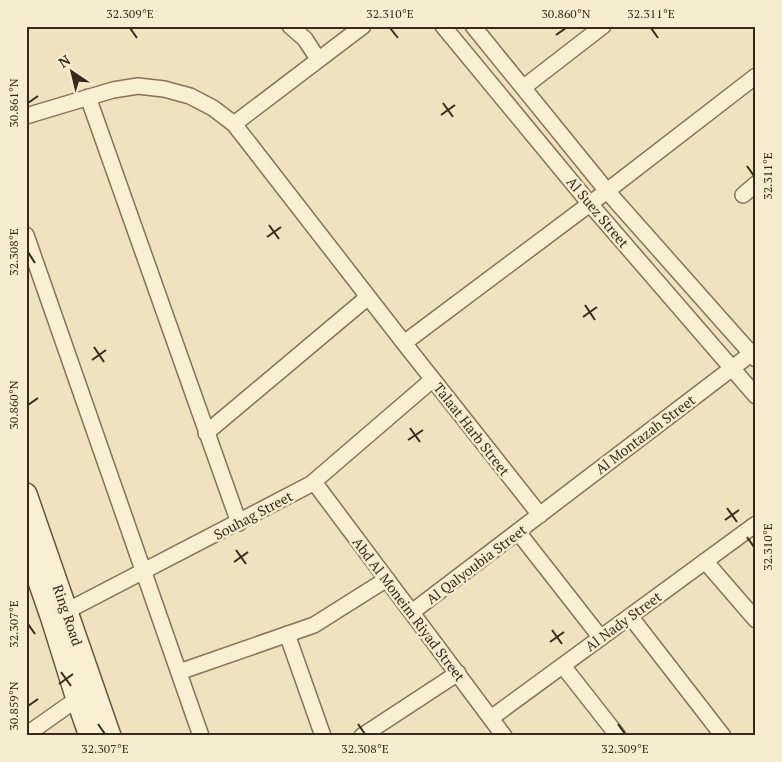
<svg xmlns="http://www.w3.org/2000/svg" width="782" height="762" font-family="'PT Serif',serif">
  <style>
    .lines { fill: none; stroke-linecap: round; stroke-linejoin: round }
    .street-casing { stroke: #887257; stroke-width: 18 }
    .secondary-casing { stroke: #69533b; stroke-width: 24 }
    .street { stroke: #f9efd3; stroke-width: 15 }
    .secondary { stroke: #f9efd3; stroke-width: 21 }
    .ticks { fill: none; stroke: #372a1c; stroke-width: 2 }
    .labels { text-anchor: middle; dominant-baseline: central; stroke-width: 5; stroke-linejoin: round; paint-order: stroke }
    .street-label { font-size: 14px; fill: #372a1c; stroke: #f6eccf }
    .neatline { fill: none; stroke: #372a1c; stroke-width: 2 }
    .ticks-label { font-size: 12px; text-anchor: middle; fill: #372a1c }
  </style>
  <rect width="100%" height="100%" fill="#efe2bf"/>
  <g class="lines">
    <g class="street-casing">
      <path id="street" d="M290,26L305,39L318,59
        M443,26L590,204L756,396
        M473,26L607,191L756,359
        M524,87L603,26
        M88,97L239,523
        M26,116L113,90L138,86L164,89L190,96L213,108L234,124L404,343L540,515
        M234,124L363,26
        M743,195L756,184
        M26,235L201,736
        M404,343L607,191L756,76
        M206,433L368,297
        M314,482L504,736
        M518,532L601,638
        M705,561L756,620
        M412,612L756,350
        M59,615L311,484L432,380
        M630,616L723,736
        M287,634L323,736
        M563,666L618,736
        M179,672L314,625L387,579
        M491,718L756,524
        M26,735L77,699L85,696
        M362,736L458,673"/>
    </g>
    <g class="secondary-casing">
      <path id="secondary" d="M26,494L110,736
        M26,544L52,619L77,699L90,736"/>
    </g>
    <use href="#street" class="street"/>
    <use href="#secondary" class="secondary"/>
  </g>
  <path class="ticks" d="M130,28L137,38M390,28L398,38M651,28L658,38M556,35L566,28M28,103L38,96M443,103L453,117M441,115L455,105M747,166L754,176M269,225L279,239M267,237L281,227M28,252L35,263M585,305L595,320M583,317L597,307M94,347L104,362M92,360L106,350M28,405L38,398M410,428L420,442M408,440L423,430M727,508L737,522M725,520L739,510M747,537L754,547M236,550L246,564M234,562L248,552M28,624L35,634M552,630L562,644M550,642L564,632M61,672L71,686M59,684L73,674M28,706L38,699M98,724L105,734M358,724L365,734M618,724L625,734"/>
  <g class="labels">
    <g class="street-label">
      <text transform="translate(598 212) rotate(50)">Al Suez Street</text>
      <text transform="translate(472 429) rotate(52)">Talaat Harb Street</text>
      <text transform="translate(645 434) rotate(-37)">Al Montazah Street</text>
      <text transform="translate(253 515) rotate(-28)">Souhag Street</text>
      <text transform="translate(476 564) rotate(-37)">Al Qalyoubia Street</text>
      <text transform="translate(409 609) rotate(53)">Abd Al Moneim Riyad Street</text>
      <text transform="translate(68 615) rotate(71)">Ring Road</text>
      <text transform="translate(623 621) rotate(-36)">Al Nady Street</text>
    </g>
  </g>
  <rect width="782" height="762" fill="none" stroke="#f6eccf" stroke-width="55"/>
  <g transform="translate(72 72) rotate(325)" stroke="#f6eccf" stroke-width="4" paint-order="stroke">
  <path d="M0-4L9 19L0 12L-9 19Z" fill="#372a1c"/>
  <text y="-8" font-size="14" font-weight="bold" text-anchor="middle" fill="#372a1c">N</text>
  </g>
  <rect x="28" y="28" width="726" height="706" class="neatline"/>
  <g class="ticks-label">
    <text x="130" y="18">32.309°E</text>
    <text x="390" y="18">32.310°E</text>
    <text x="566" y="18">30.860°N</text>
    <text x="651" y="18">32.311°E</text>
    <text transform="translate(14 103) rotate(-90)" y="4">30.861°N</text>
    <text transform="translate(768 176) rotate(-90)" y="4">32.311°E</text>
    <text transform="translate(14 252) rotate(-90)" y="4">32.308°E</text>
    <text transform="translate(14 405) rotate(-90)" y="4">30.860°N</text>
    <text transform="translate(768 547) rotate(-90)" y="4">32.310°E</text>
    <text transform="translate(14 624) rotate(-90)" y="4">32.307°E</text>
    <text transform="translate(14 706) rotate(-90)" y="4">30.859°N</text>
    <text x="105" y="753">32.307°E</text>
    <text x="365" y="753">32.308°E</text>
    <text x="625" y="753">32.309°E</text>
  </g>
</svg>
